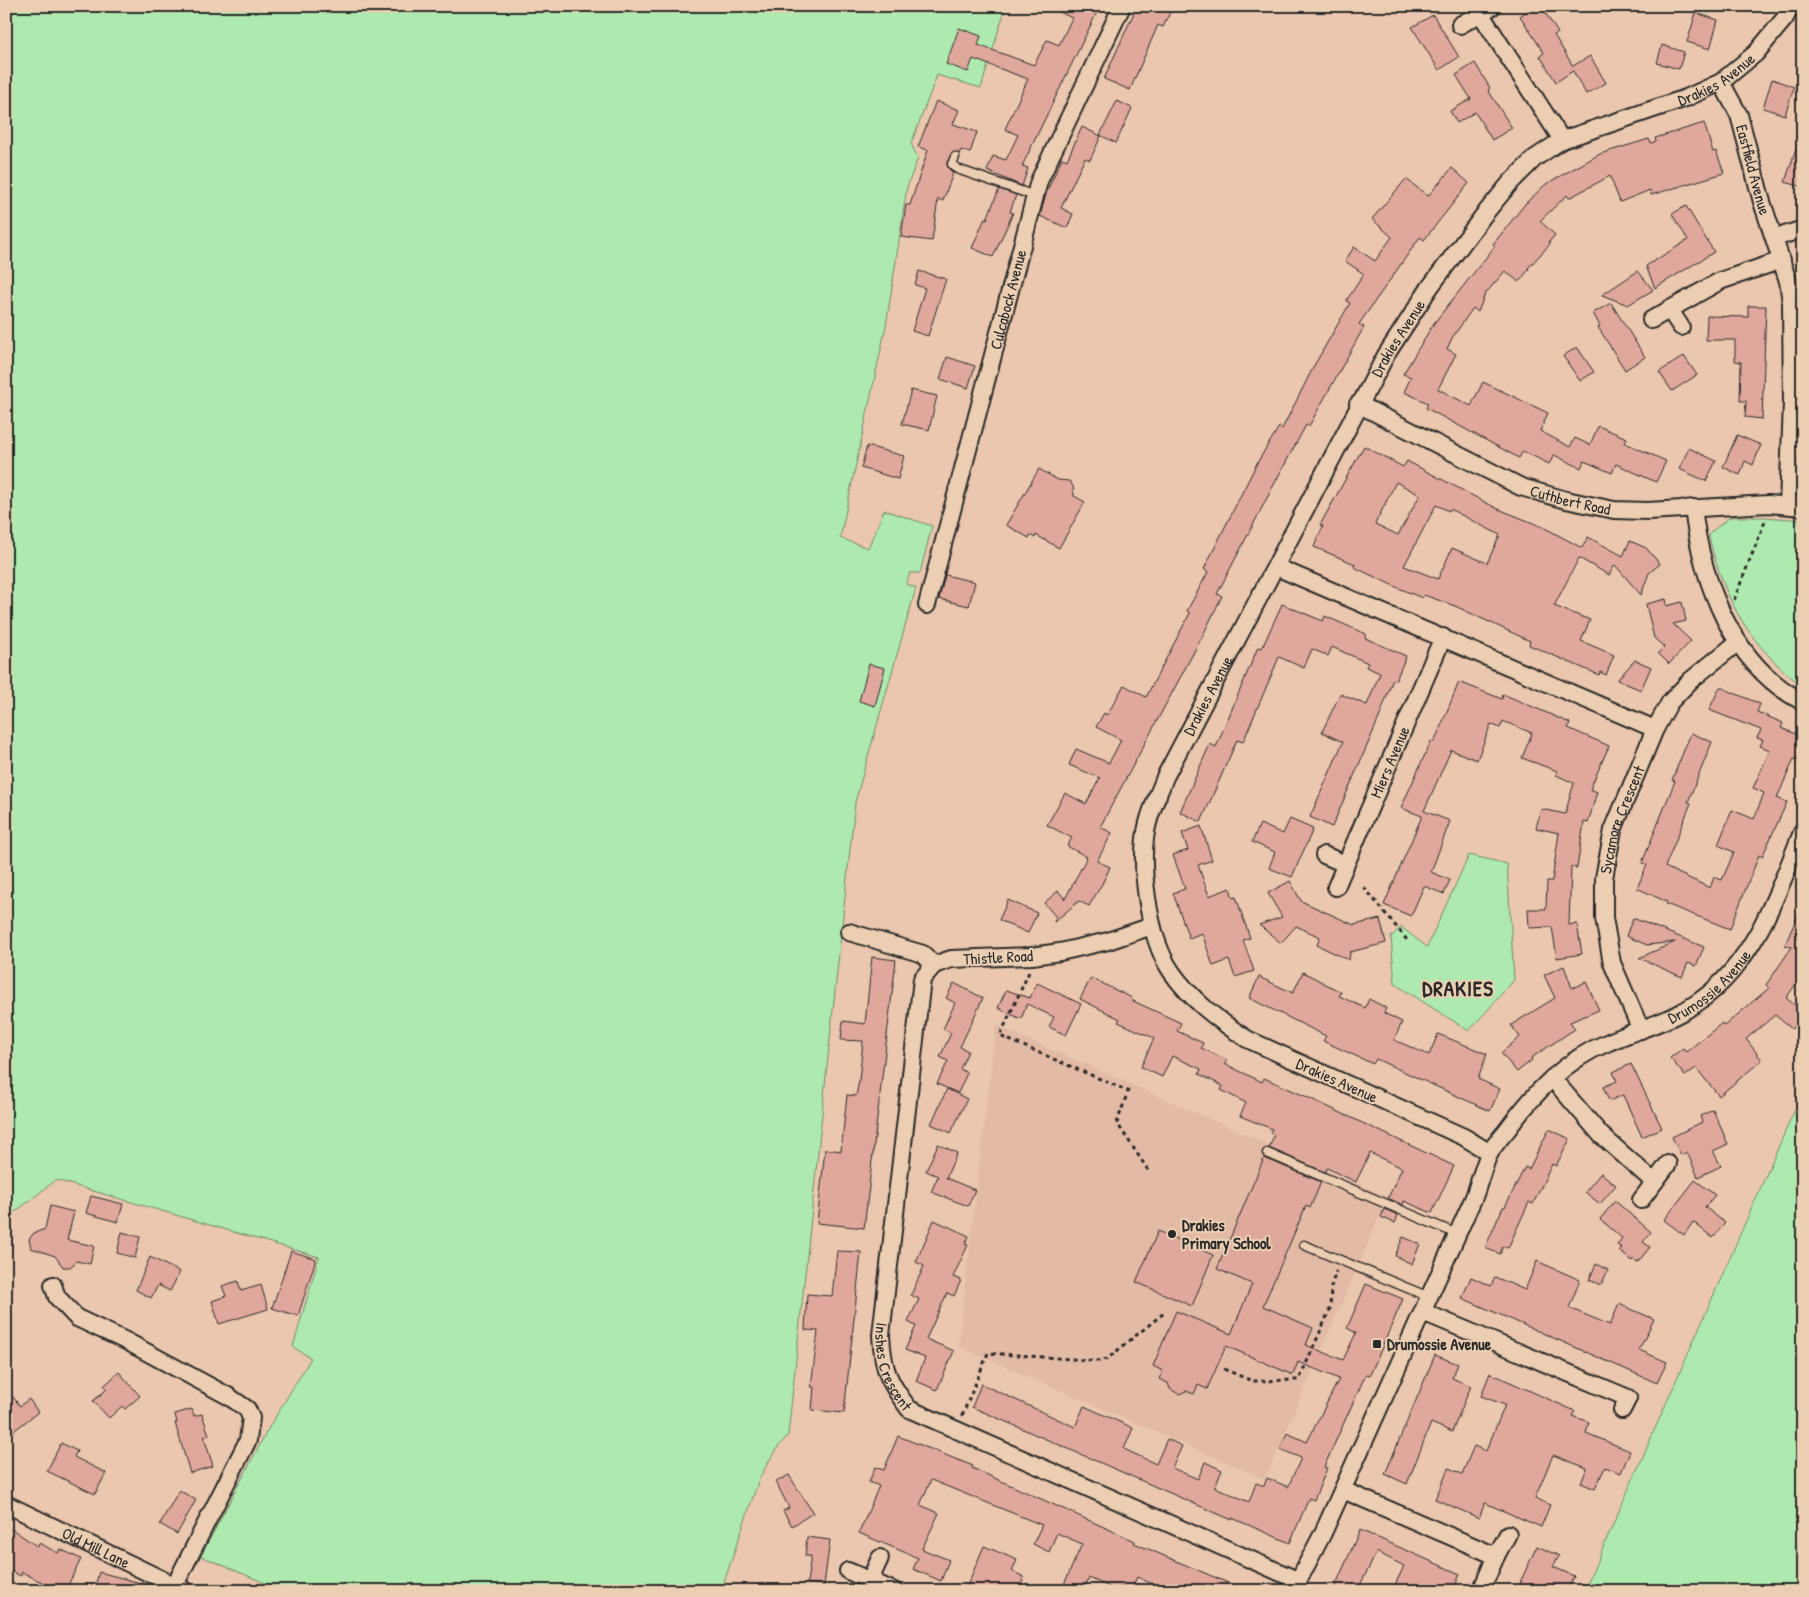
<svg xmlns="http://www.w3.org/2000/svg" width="1809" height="1597" font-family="'Patrick Hand',sans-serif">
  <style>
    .built { fill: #e3baa6 }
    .green { fill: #aeeab0; stroke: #6c8a6e }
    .building { fill: #e0a79d; stroke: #2b2b2b; fill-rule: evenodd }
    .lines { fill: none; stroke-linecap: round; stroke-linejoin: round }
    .service-casing { stroke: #2b2b2b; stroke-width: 11 }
    .minor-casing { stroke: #2b2b2b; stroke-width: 20 }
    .path { stroke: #2b2b2b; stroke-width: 3; stroke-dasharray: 4 4; stroke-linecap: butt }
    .service { stroke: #eccfb2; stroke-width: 8 }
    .minor { stroke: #eccfb2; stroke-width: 16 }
    .poi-dot { fill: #2b2b2b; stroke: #eccfb2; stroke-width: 2 }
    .labels { text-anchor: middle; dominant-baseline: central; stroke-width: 4; stroke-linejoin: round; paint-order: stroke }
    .street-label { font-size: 16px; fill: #2b2b2b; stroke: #eccfb2 }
    .poi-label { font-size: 16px; font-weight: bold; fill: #2b2b2b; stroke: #eccfb2; text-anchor: start }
    .district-label { font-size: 21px; font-weight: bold; letter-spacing: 1px; fill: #2b2b2b; stroke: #eccfb2 }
  </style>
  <rect width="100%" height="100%" fill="#eac7ae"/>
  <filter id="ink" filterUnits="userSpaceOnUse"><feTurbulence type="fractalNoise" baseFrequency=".02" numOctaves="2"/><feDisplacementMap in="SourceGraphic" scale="10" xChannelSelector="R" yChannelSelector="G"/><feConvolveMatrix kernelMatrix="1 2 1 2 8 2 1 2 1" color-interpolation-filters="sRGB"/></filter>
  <g filter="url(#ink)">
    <path class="built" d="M996,1025L1388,1197L1265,1479L958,1346Z"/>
    <path class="green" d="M6,6H1006L981,88L937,75L911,144L918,158L907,187L886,326L840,538L868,548L884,510L932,526L920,573H910L906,584L916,588L855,802L788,1435L774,1452L759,1479L721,1591H284L201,1556L267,1431L311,1358L293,1347L319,1257L56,1180L6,1219Z
      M1730,517H1764L1803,520V687C1750,645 1725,603 1709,537L1710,533Z
      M1469,855L1507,864L1514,980L1469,1031L1395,984L1391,937L1401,927L1427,947Z
      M1803,1091V1591H1584Z"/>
    <path class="building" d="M1047,6H1100L1022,166L1028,168L1022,186L987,171L993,156L1006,160L1018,135L1005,129L1028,79L973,59L968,72L946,64L959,28L981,36L978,45L1034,65L1047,40L1059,45L1072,18Z
      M1137,6H1173L1163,27L1158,25L1130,90L1104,79Z
      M1536,6H1541L1558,33L1554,35L1573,66L1590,56L1606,83L1586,94L1573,71L1556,82L1540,56L1544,53L1520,16Z
      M1696,13L1718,20L1710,49L1687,42Z
      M1433,15L1459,57L1439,70L1412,27Z
      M1662,45L1684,52L1679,69L1657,63Z
      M1475,63L1490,88L1488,90L1512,128L1492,140L1475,112L1457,123L1450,111L1471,99L1456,75Z
      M1772,79L1794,87L1785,115L1763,108Z
      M936,101L959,110L953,124L977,132L970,153L961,150L959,154L954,152L947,162L948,168L953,173L943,201L938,199L932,241L901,237L906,205H910L928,150L918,147Z
      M1117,101L1132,108L1116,143L1100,135Z
      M1704,123L1713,152L1716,151L1724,173L1651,195L1650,190L1620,202L1610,176L1569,198L1567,195L1540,221L1555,235L1549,242L1550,244L1528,268L1529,269L1519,282L1505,271L1485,294L1478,312L1473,308L1452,338L1447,349L1456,354L1438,389L1471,406L1483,382L1548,413L1540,431L1570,447L1575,438L1590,445L1598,426L1627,438L1625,443L1666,461L1656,482L1616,464L1612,473L1584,461L1581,468L1554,455L1549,464L1523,451L1519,458L1426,408L1428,403L1404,392L1411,377L1403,374L1434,323L1495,246L1493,244L1502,233L1525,204L1546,184L1600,154L1649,139L1651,143L1656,141L1655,138Z
      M1082,127L1101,136L1090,160L1085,158L1061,208L1073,214L1067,228L1040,216L1047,191L1062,158L1067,160Z
      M1800,136L1803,137V187L1785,182Z
      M1452,168L1469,183L1424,240L1420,237L1359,324L1364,327L1309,426L1306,425L1279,475L1217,594L1222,596L1203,635L1100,827L1112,833L1097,861L1110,867L1102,884L1089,906L1079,901L1054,922L1056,917L1044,903L1058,891L1065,899L1087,857L1067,846L1072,838L1047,825L1065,793L1086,804L1100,778L1069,765L1076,749L1109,763L1121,740L1096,727L1104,713L1107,715L1124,685L1146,697L1190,613L1187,611L1208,572L1204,569L1257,463L1279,427L1282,429L1315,364L1350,303L1346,301L1364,274L1345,261L1354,247L1375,261L1392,237L1372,219L1406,179L1428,196Z
      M999,189L1016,195L1010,212L1013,213L993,257L972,248L985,218L987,219Z
      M1686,206L1714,252L1655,288L1646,266L1688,240L1672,214Z
      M919,271L946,279L928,336L912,331L925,288L915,285Z
      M1638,271L1653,290L1628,305L1602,295Z
      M1611,303L1645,357L1625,370L1598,327L1600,326L1593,313Z
      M1748,306H1766L1762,419L1745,417L1746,401H1740L1741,362L1735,361V340H1706L1707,316L1748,317Z
      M1577,347L1594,372L1580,381L1563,356Z
      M1684,356L1697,375L1672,391L1659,372Z
      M947,357L975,366L968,388L940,379Z
      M911,390L937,396L929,430L902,424Z
      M1737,435L1761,445L1753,465L1745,461L1740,475L1723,467Z
      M867,446L904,456L898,479L861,468Z
      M1364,446L1403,467L1407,461L1496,508L1543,527L1582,548L1588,537L1623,556L1630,541L1646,548L1660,564L1649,573L1641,595L1615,565L1609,575L1579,558L1554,606L1590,620L1581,641L1614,655L1606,675L1600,672L1599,675L1529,645L1530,641L1455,606L1424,595L1422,598L1394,586L1354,567L1355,564L1314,547L1323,526L1320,525ZM1396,482L1420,495L1398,535L1375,524ZM1436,505L1449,511L1450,509L1500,535L1487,563L1452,548L1438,579L1404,566Z
      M1689,448L1716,461L1706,481L1679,469Z
      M1039,469L1058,480L1069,481L1073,486L1074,496L1085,502L1059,548L1036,535L1035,538L1030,535L1029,538L1006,525Z
      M945,575L975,582L969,606L939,599Z
      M1666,599L1667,606L1682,602L1686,621L1673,624L1691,641L1669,664L1658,653L1664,647L1654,638L1646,604Z
      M1282,604L1323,621L1325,616L1366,634L1365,638L1406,656L1396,680L1393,679L1379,718L1332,827L1310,817L1343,742L1322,732L1340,694L1367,705L1380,673L1366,667L1368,663L1332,647L1328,656L1312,649L1304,668L1279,657L1243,742L1237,740L1201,822L1180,812L1210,744L1216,747L1258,647L1262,648Z
      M1635,660L1651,667L1641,690L1617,680Z
      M869,664L885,668L875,706L859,701Z
      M1459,682L1502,699L1503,694L1570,723L1568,728L1609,746L1590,789L1597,792L1588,823L1584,822L1577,868L1571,867L1569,925L1577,924L1582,954L1557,958L1552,927L1529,928L1528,909H1546L1547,881H1552L1559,833L1536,828L1541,809L1565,814L1574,783L1556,775L1557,771L1522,758L1532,733L1503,721L1500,728L1491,724L1477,760L1451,750L1424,811L1450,821L1431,872L1450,880L1444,894L1424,886L1411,916L1384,905L1422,816L1401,808L1431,741L1434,742L1441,726Z
      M1720,687L1760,704L1757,712L1783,723L1781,728L1803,737V747L1797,760L1794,759L1777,798L1787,802L1762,857L1759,855L1730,929L1666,904L1667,902L1637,888L1647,865L1642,863L1675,781L1672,780L1691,733L1712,742L1688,802L1691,803L1665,867L1710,888L1714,877L1722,880L1734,852L1718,845L1732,810L1754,819L1764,793L1753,788L1770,750L1760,746L1763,740L1757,738L1761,730L1709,710Z
      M1290,819L1313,829L1292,877L1269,868L1275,852L1252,842L1260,824L1283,834Z
      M1201,826L1212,860L1198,865L1209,896L1230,888L1233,898L1236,897L1250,938L1243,940L1254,971L1235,977L1229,960L1213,966L1202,933L1189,938L1173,893L1185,889L1173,855L1188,850L1182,833Z
      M1290,881L1301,901L1354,925L1380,919L1386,943L1350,952L1349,960L1317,945L1320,937L1296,926L1281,943L1259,925L1282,917L1268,893Z
      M1008,900L1037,913L1028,933L999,920Z
      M1803,903V974L1786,998L1803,1012V1017L1792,1029L1775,1015L1746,1039L1762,1060L1719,1096L1696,1068L1685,1076L1670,1058L1683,1048L1686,1052L1722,1023L1724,1026L1769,988L1766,985L1792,947L1785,945Z
      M1633,918L1704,947L1696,966L1688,963L1682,977L1639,958L1675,942L1647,945L1626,936Z
      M872,957L896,960L864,1228L817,1223L825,1149L841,1151L847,1095L856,1096L859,1081L863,1041L841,1040L843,1021L865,1024Z
      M1564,966L1572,988L1586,982L1599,1010L1570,1022L1575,1029L1531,1058L1532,1060L1517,1072L1501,1053L1520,1037L1511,1025L1555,998L1544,975Z
      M1303,972L1341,992L1339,996L1365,1008L1369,999L1386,1008L1384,1013L1402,1022L1394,1040L1429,1055L1438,1034L1487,1054L1478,1079L1500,1089L1490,1111L1376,1059L1373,1064L1358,1057L1323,1041L1326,1036L1249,998L1259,977L1293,993Z
      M1091,978L1132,998L1131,1000L1181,1023L1177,1031L1203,1043L1201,1048L1227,1060L1225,1064L1262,1082L1264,1078L1305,1096L1454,1166L1432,1213L1404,1201L1403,1205L1388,1198L1402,1168L1370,1153L1356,1182L1327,1168L1325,1172L1269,1148L1274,1135L1270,1133L1272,1129L1240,1116L1246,1103L1221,1090L1223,1086L1199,1074L1201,1069L1172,1056L1162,1077L1141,1067L1154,1038L1118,1022L1120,1019L1080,999Z
      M954,983L983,998L960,1047L968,1051L960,1069L967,1073L958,1093L937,1084L948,1061L940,1057L951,1033L943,1029L955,1003L946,998Z
      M1037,983L1081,1004L1066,1035L1049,1027L1054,1017L1027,1004L1021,1019L998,1008L1006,990L1030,998Z
      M1631,1064L1662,1128L1642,1137L1623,1095L1609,1101L1603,1087L1617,1081L1613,1072Z
      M947,1089L967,1099L951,1133L931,1124Z
      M1713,1110L1728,1144L1713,1151L1721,1166L1698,1177L1687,1152L1681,1155L1672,1137L1702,1122L1700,1116Z
      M1549,1129L1570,1139L1556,1166L1552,1164L1533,1204L1529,1202L1508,1248L1503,1246L1500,1254L1485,1248L1503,1207H1505L1525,1167L1529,1169Z
      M938,1144L957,1153L946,1178L975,1190L968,1206L931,1192L938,1176L926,1171Z
      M1264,1158L1321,1182L1310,1208L1306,1206L1263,1306L1313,1328L1306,1345L1343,1360L1356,1333L1347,1328L1366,1284L1403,1299L1370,1375L1366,1374L1324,1467L1327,1468L1314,1500L1309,1498L1290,1543L1232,1518V1520L972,1407L981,1384L1075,1427L1084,1406L1133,1428L1124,1449L1156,1464L1167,1439L1182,1446L1172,1468L1198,1479L1205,1462L1222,1470L1215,1487L1249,1502L1256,1483L1264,1486L1267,1478L1288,1487L1301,1458L1280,1449L1287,1433L1307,1442L1339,1379L1298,1362L1293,1375L1226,1346L1207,1389L1198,1385L1194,1394L1186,1391L1179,1394L1170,1389L1168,1383L1159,1379L1163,1371L1153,1366L1176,1311L1231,1334L1252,1284L1217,1269Z
      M1601,1173L1616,1185L1600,1204L1585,1192Z
      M1695,1180L1715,1195L1705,1207L1725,1223L1713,1238L1693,1222L1684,1235L1664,1220Z
      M91,1196L123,1204L118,1222L86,1213Z
      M1615,1201L1651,1232L1643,1242L1650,1247L1638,1262L1633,1259L1632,1261L1619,1251L1622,1248L1617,1245L1622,1238L1600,1219Z
      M50,1206L74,1212L67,1240L94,1246L90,1264L77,1261L70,1267H63L55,1256L31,1248L29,1239L34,1233L45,1229Z
      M1384,1209L1398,1215L1395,1223L1381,1217Z
      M934,1220L969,1236L965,1244L968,1245L953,1277L961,1280L954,1296L947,1293L926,1339L954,1351L937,1390L916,1381L925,1358L905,1350L916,1326L908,1322L919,1299L911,1295L924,1266L916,1262Z
      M1158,1231L1213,1255L1192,1306L1136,1282Z
      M122,1232L140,1237L135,1258L117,1253Z
      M1403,1237L1420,1244L1412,1264L1395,1256Z
      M291,1251L316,1259L298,1316L272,1308Z
      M837,1251L861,1252L844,1413L812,1410L814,1387H811L818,1331L805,1330L807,1294L832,1296Z
      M150,1257L180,1272L170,1291L158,1285L151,1298L136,1290Z
      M1537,1261L1580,1280L1569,1308L1610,1325L1619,1304L1654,1319L1639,1350L1667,1362L1657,1383L1462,1298L1471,1277L1491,1286L1495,1277L1525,1290Z
      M1596,1264L1608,1270L1601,1285L1589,1280Z
      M238,1281L241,1291L261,1285L268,1309L219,1324L212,1301L226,1296L222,1286Z
      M1435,1355L1458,1364L1452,1378L1471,1386L1452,1432L1431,1423L1407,1484L1385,1474Z
      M119,1372L140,1396L125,1409L122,1406L109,1418L93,1401L107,1389L104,1386Z
      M1490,1373L1575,1411L1572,1416L1589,1422L1586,1433L1630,1451L1621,1473L1605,1467L1595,1489L1581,1483L1587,1468L1553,1455L1535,1498L1550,1505L1541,1527L1485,1503L1479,1518L1435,1499L1449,1468L1462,1474L1474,1446L1486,1451L1505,1405L1481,1396Z
      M6,1388L20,1406L29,1399L38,1412L6,1437Z
      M192,1409L194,1416L202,1414L209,1435L204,1437L213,1466L190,1473L175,1423H177L175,1414Z
      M898,1436L973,1466L972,1468L1135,1541L1134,1543L1247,1591H1167L1137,1577L1131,1590L1122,1586L1119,1591L1089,1578L1083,1591H1061L1082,1544L1057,1533L1049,1552L1033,1544L1042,1525L931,1480L920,1505L939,1513L922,1549L949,1560L941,1581L913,1569L918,1558L859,1533L879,1486L869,1482L875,1467L884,1470Z
      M61,1443L77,1451L74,1457L106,1473L95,1494L47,1471Z
      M789,1475L813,1513L792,1526L783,1511L789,1508L776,1482Z
      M179,1490L196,1500L177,1534L160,1524Z
      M6,1525L38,1547L39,1543L58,1553L60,1549L81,1559L65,1591H59L22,1572L21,1576L6,1569Z
      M1360,1530L1460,1574L1453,1591H1392L1404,1566L1377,1552L1357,1591H1333Z
      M807,1537L830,1540L824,1585L807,1583L811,1556H805Z
      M984,1546L1017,1560L1012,1571L1024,1577L1019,1591H965Z
      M1537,1546L1559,1556L1553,1567L1574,1576L1567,1591H1516Z
      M99,1572L152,1586V1591H94Z"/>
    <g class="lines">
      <g class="service-casing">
        <path id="service" d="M955,157L952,164L957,169L1035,196
          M1267,1153L1457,1234
          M1304,1245L1429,1297"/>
      </g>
      <g class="minor-casing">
        <g id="minor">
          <path d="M1480,13L1562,140"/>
          <path d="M1460,25L1493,6"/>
          <path id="s1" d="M1721,82L1739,115L1762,202L1788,281L1791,303L1792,403L1788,505"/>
          <path d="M1775,238L1803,229"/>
          <path d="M1669,309L1681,327"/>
          <path d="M1651,320L1720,281L1782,260"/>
          <path id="s2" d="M1358,404L1521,487L1566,500L1614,510L1648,511L1768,504L1803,507"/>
          <path d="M1693,508C1702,582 1732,665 1803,702"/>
          <path d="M1276,567L1655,729"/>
          <path id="s3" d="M927,605L1039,181L1122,6"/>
          <path d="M1324,855L1345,864"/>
          <path id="s4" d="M1336,887L1443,637"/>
          <path id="s5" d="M1152,926L1108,941L1060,952L1032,956L951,959L934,965L922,979L881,1335C883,1370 888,1381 909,1409L1297,1580"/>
          <path d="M849,932L923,954L934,965"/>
          <path id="s6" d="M1641,1030L1612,963L1604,918V878L1613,830L1655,729L1670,702L1691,680L1738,642"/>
          <path d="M1552,1078L1601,1135L1654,1182"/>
          <path id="s7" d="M1490,1153L1464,1137L1247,1039C1218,1020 1191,1000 1171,971C1148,937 1137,858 1149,819C1153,805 1160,791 1165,777L1386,355L1430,287L1483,216L1510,183L1535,158L1562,140L1686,98L1721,82L1756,53L1785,18L1791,6"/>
          <path d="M1641,1200L1668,1164"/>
          <path d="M53,1285L57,1297L77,1318L126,1341L228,1396L247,1409L251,1418L248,1440L175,1585"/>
          <path d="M1423,1312L1628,1398L1622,1410"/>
          <path d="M1343,1490L1496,1556L1481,1591"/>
          <path id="s8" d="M6,1504L186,1591"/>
          <path d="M1496,1556L1508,1534"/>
          <path d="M848,1571L894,1591"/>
          <path d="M870,1580L880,1558"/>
          <path id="s9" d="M1293,1591L1323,1533L1474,1197C1479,1183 1483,1168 1489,1154C1494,1145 1501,1137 1507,1130C1534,1093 1566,1059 1609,1042C1641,1028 1673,1021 1701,1000C1757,959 1778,891 1803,830"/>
        </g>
      </g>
      <path class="path" d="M1734,600L1766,519
        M1364,887L1407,940
        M1029,972L1000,1036L1128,1091L1117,1123L1150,1173
        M1224,1369L1252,1381L1299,1380L1330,1309L1331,1287L1336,1271
        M962,1416L988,1353L1099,1361L1107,1359L1165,1312"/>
      <use href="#service" class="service"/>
      <use href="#minor" class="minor"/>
    </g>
  </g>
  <g class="poi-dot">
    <circle cx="1172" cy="1234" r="5"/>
    <rect x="1372" y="1339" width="10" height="10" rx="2.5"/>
  </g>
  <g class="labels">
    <g class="street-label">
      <text stroke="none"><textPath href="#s7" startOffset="1496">Drakies Avenue</textPath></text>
      <text stroke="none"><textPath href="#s1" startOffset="94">Eastfield Avenue</textPath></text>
      <text stroke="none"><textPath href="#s3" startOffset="316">Culcabock Avenue</textPath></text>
      <text stroke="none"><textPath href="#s7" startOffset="1070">Drakies Avenue</textPath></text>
      <text stroke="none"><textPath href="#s2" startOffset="234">Cuthbert Road</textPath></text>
      <text stroke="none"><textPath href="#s7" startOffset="665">Drakies Avenue</textPath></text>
      <text stroke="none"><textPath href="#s4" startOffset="136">Miers Avenue</textPath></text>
      <text stroke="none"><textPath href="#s6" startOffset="220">Sycamore Crescent</textPath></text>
      <text transform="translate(998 957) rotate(-3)">Thistle Road</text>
      <text stroke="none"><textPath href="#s9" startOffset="762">Drumossie Avenue</textPath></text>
      <text transform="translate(1337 1080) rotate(24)">Drakies Avenue</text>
      <text stroke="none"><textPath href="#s5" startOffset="634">Inshes Crescent</textPath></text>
      <text stroke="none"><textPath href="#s8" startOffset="100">Old Mill Lane</textPath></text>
    </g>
    <g class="poi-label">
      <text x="1182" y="1225">Drakies<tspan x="1182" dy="18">Primary School</tspan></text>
      <text x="1387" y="1344">Drumossie Avenue</text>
    </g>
    <g class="district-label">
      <text x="1458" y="988">DRAKIES</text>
    </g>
  </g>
  <rect width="1809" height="1597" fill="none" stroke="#eccfb2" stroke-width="25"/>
  <rect x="12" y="12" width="1784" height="1572" fill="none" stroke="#2b2b2b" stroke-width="2" filter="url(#ink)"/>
</svg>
